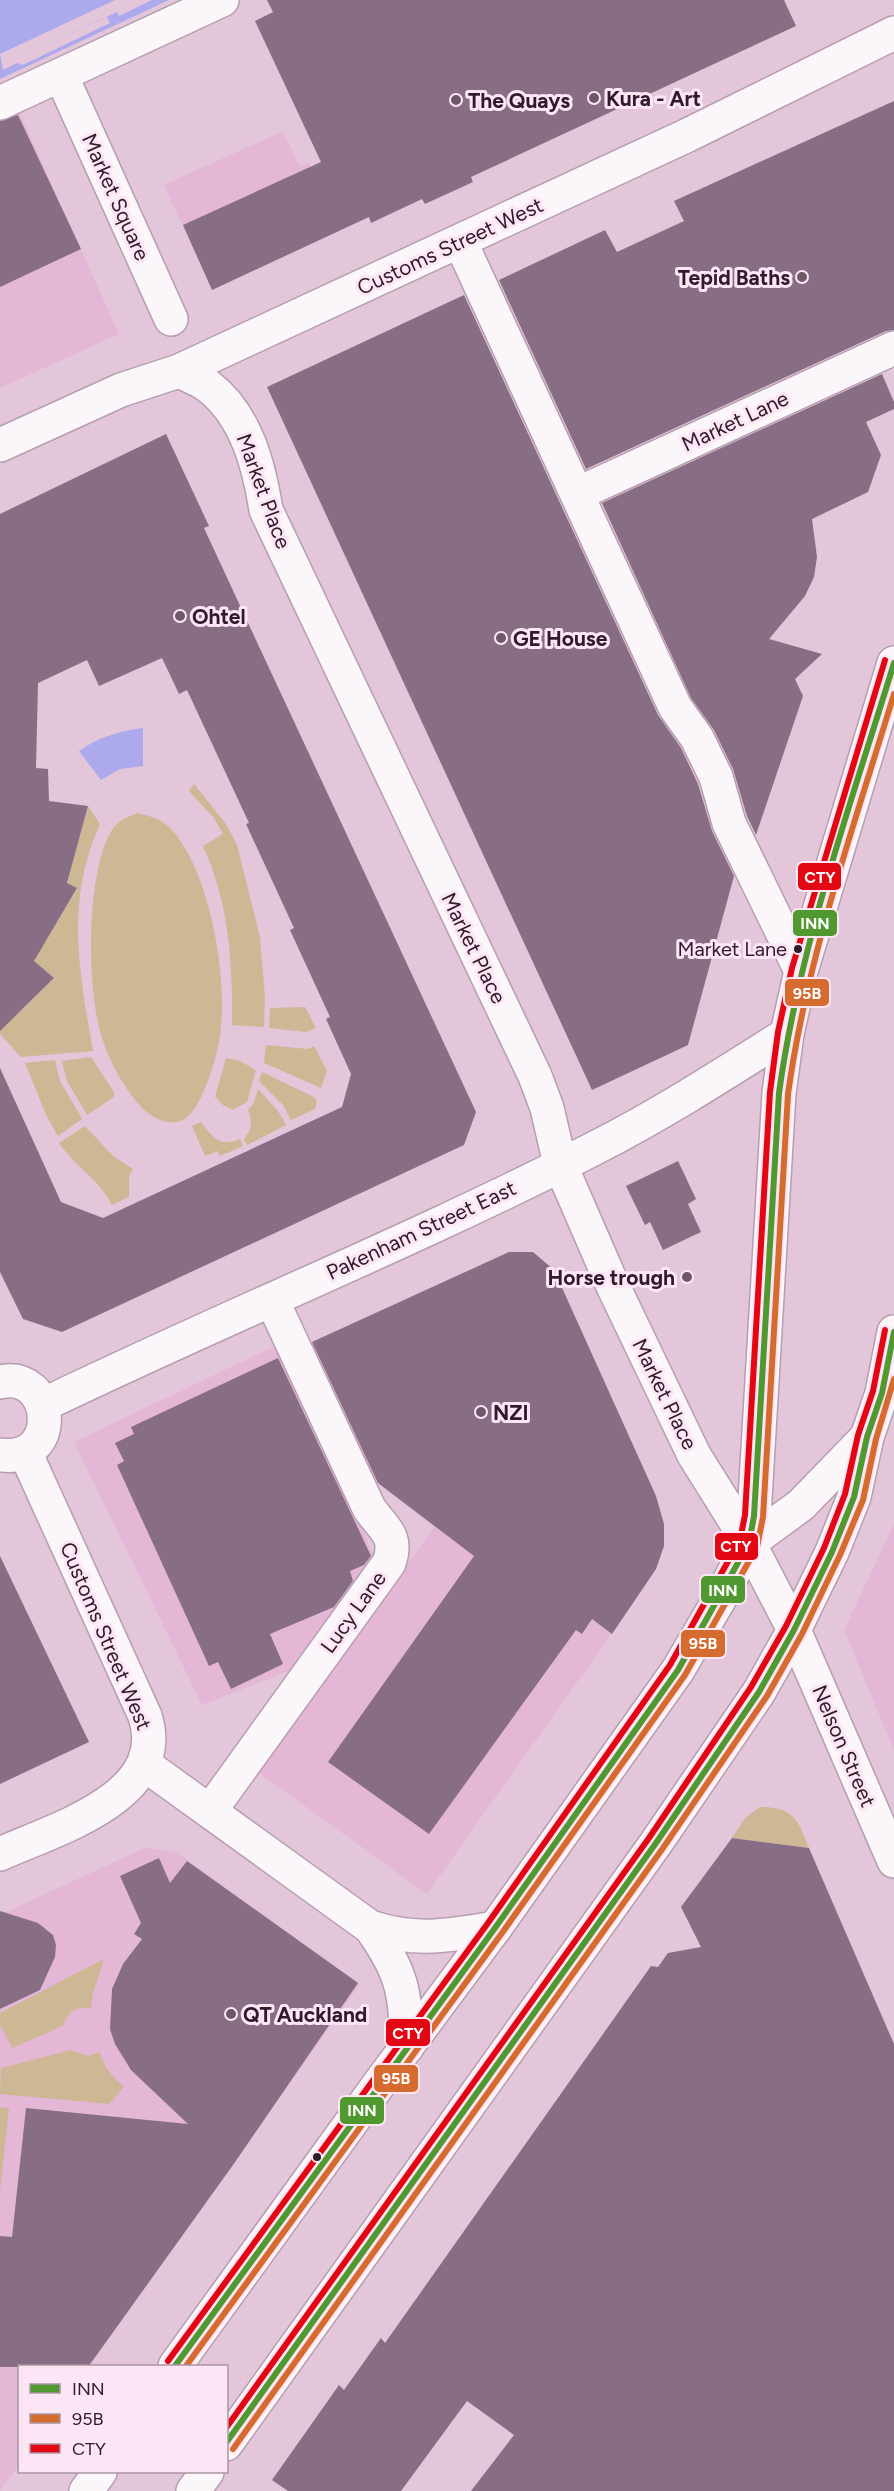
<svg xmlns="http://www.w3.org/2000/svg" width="894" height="2491" font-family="Figtree,sans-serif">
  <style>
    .built { fill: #e5b7d7 }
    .green { fill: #cdb794 }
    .water { fill: #aca9ed }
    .pier { fill: #e3c6da }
    .building { fill: #876e85 }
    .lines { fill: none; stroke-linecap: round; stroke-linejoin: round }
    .street-casing { stroke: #b59faf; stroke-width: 36 }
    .primary-casing { stroke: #b59faf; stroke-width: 36 }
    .street { stroke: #fbf6f9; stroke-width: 33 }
    .primary { stroke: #fbf6f9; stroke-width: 33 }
    .bus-1-casing { stroke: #fce6f5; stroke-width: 10 }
    .bus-2-casing { stroke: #fce6f5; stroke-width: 10 }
    .bus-3-casing { stroke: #fce6f5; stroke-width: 10 }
    .bus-1 { stroke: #509930; stroke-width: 6 }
    .bus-2 { stroke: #d66b2f; stroke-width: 6 }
    .bus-3 { stroke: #e30613; stroke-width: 6 }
    .poi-dot { fill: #6e5767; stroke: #fce6f5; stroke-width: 2 }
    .bus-dot { fill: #2f1b29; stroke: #fce6f5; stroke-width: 2 }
    .labels { text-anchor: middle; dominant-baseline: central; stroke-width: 6; stroke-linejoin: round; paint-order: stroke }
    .bus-label { font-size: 20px; fill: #2f1b29; stroke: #fce6f5; text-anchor: end }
    .poi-label { font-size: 21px; font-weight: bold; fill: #2f1b29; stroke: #fce6f5; text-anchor: start }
    .street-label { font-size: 21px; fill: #2f1b29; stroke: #fce6f5 }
    .line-badge { stroke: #fce6f5; stroke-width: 2 }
    .badge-label { font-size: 16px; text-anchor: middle; font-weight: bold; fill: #fff }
  </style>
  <rect width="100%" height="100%" fill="#e3c6da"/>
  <path class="built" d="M18,109L119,334L0,388V117Z
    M283,131L300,167L309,163L340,230L212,290L164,185Z
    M510,1252H533L554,1270L656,1496L664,1524V1546L656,1569L648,1582L427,1894L259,1773L434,1527L376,1482L310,1343Z
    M277,1345L375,1557L291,1670L202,1705L74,1442Z
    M894,1524V1750L844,1630Z
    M144,1848L176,1852L360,1984L90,2366H20L19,2465L0,2491V1915Z"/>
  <path class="green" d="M194,784L226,824L237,845L260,937L265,997L264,1027L232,1025C233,963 229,903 203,846L223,834L214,818L189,791Z
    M88,806L100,824C65,902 79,970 93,1051L21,1057L0,1034V1006L22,1010L54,978L28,956L46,940L77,889L67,883Z
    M138,813C150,816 161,819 170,828C209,868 227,973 221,1027C219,1048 213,1069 205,1088C200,1100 192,1119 177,1122C159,1125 141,1109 132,1096C120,1080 111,1063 104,1044C86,998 85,873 112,830C118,820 128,817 138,813Z
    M305,1007L316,1028L306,1032L269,1028L270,1008Z
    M266,1045L308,1049L314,1046L327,1071L321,1088L264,1063Z
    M91,1057L114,1092V1097L87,1115L67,1081L62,1061Z
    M226,1058L240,1061L256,1070L247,1102L233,1110L223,1105L215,1097Z
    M55,1060L60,1081L82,1119L58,1136L47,1117L25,1063Z
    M262,1072L314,1097L317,1102L315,1109L291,1120L283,1105L259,1081Z
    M258,1089L278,1111L286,1125L247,1145L244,1139C252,1128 253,1122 248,1110L254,1103Z
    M201,1122C212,1137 220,1148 240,1139L243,1146L220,1156L218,1151L205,1156L192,1126Z
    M85,1126L113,1156L133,1169L129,1177V1197L112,1205C100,1180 74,1166 59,1143Z
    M760,1807C793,1807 798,1819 809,1848L732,1838L745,1818Z
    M104,1959L93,1993L91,2008C75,2006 68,2012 63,2026L12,2048L0,2025V2013Z
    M71,2050L89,2056L100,2052C104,2068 112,2076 124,2087L109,2104L0,2094L1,2068Z
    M0,2107L9,2108L0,2192Z"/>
  <path class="water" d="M0,0H169L0,79Z
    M143,728V766L120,769L101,780L79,751C99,737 119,731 143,728Z"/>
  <path class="pier" d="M115,0H152L119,16L117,12L26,54L107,17L110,23L29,62L22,65L17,63L3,70L0,54Z"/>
  <path class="building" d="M267,0H784L796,26L471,177L473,182L425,204L422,199L371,223L369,217L212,290L183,225L321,162L255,21L273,12Z
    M894,101V330L886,331L586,469L499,280L605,230L617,252L684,221L674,201Z
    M18,115L81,249L0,287V121Z
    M464,295L658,715L681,748L698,784L712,831L734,876L688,1045L592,1090L267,387Z
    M882,374L894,402V409L866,422L881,455L868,492L812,519L817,557L814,577L805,596L769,639L822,654L795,679L803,696L756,835L747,816L733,769L714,730L691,698L602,503Z
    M166,434L209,526L204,528L236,597L476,1112L464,1145L62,1332L23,1319L0,1272V1068L61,1202L103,1218L342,1107L351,1074L326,1019L330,1017L290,930L294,928L246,824L249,823L187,690L179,694L162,658L99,686L87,660L38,683L36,768L48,769L49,801L88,806L67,883L77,888L34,961L54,978L0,1031V514Z
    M678,1161L696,1199L688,1204L701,1232L663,1250L650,1222L645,1225L626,1186Z
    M509,1252H533L554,1270L656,1496L664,1524V1546L656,1569L612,1634L592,1619L582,1634L576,1630L429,1834L328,1762L474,1556L378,1483L312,1342Z
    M278,1358L371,1556L364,1565L350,1571L353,1581L334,1607L270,1634L283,1664L231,1689L218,1662L209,1666L117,1465L124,1461L115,1443L134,1434L131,1427Z
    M0,1556L89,1742L0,1784Z
    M732,1838L809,1848L894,2044V2491H471L514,2435L467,2401L401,2491H288L272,2480L339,2385L344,2390L381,2338L385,2343L651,1966L658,1967L668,1953L701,1947L681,1907Z
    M159,1858L170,1883L187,1861L358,1983L233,2165L88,2367H0V2236L12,2237L26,2108L188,2124L131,2070L115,2044L110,2029L112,1989L123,1964L142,1939L134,1934L141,1923L120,1876Z
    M0,1911L38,1923L53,1935L56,1945L55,1957L40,1990L0,2009Z"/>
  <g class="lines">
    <g class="street-casing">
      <path id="street" d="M61,75L171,319
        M0,103L222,0
        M460,241L675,707L697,738L716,777L729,823L801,971
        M179,371C189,376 200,380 208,386C246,415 259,465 266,510L535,1076L547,1108L560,1164L613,1286L694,1455L749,1543
        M0,445L121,390L179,371L248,339L688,135L894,33
        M577,494L894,348
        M0,1382C54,1369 64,1463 0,1455
        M43,1405C225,1317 413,1241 593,1149C660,1115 724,1074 787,1034
        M144,1764L370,1927C415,1942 449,1936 495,1928
        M210,1811L389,1563C399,1535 383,1529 369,1508L272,1300
        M0,1854C55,1829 171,1797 145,1716L25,1452
        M370,1927C403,1973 405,1991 407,2047"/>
    </g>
    <g class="primary-casing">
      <path id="primary" d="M749,1543L754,1516L779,1093L787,1034L801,971L894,663
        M749,1543L794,1630L894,1861
        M175,2366L379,2084L495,1928L678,1670L723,1593L749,1543L801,1505L866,1438
        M226,2444L656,1843L759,1692L794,1630L832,1552L854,1497L867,1437L882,1393L894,1332
        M86,2491L100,2472
        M193,2491L207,2472"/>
    </g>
    <use href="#street" class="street"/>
    <use href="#primary" class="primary"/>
    <g class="bus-1-casing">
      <path id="bus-1" d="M175,2366L495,1928L678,1670L749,1543L754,1516L779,1093C799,947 851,804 894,663
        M226,2443L656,1843L759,1692L794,1630L832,1552L854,1497L867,1437L882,1393L894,1332"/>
    </g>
    <g class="bus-2-casing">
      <path id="bus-2" d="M186,2366L502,1933L685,1675L757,1547L763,1517L788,1094C807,957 854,826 894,694
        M233,2449L663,1848L767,1696L802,1634L840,1555L863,1500L876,1439L894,1379"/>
    </g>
    <g class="bus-3-casing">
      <path id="bus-3" d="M168,2361L488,1923L670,1665L740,1540L745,1515L770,1092L778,1032L792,968L885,660
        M226,2428L649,1838L751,1687L786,1626L824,1548L845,1494L858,1435L873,1391L885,1330"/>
    </g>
    <use href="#bus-1" class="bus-1"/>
    <use href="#bus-2" class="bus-2"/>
    <use href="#bus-3" class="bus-3"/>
  </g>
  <g class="poi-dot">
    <circle cx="594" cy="98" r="6"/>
    <circle cx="456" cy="100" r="6"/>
    <circle cx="802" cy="277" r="6"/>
    <circle cx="180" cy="616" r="6"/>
    <circle cx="501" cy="638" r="6"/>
    <circle cx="687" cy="1277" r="6"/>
    <circle cx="481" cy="1412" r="6"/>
    <circle cx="231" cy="2014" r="6"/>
  </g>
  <g class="bus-dot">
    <circle cx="798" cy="949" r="5"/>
    <circle cx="317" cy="2157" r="5"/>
  </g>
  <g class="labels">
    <g class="bus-label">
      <text x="787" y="949">Market Lane</text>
    </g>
    <g class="poi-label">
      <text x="606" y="98">Kura - Art</text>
      <text x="468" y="100">The Quays</text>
      <text x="790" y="277" text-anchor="end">Tepid Baths</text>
      <text x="192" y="616">Ohtel</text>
      <text x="513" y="638">GE House</text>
      <text x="675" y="1277" text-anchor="end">Horse trough</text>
      <text x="493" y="1412">NZI</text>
      <text x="243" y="2014">QT Auckland</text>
    </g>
    <g class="street-label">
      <text transform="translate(116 197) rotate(66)">Market Square</text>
      <text transform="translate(450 246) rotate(-25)">Customs Street West</text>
      <text transform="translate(735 421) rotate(-25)">Market Lane</text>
      <text transform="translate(264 491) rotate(70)">Market Place</text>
      <text transform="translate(474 948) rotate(64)">Market Place</text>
      <text transform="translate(421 1230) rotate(-25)">Pakenham Street East</text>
      <text transform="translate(665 1394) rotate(64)">Market Place</text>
      <text transform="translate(353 1612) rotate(-54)">Lucy Lane</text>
      <text transform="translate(106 1636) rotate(67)">Customs Street West</text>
      <text transform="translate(844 1746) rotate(67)">Nelson Street</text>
    </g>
  </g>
  <g class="line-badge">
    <rect x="797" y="862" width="45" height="29" rx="6" fill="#e30613"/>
    <rect x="792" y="909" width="46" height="28" rx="6" fill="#509930"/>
    <rect x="784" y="978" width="46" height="29" rx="6" fill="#d66b2f"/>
    <rect x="714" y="1532" width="45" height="29" rx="6" fill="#e30613"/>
    <rect x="700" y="1575" width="46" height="29" rx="6" fill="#509930"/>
    <rect x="680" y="1629" width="46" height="29" rx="6" fill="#d66b2f"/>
    <rect x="385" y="2018" width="46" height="29" rx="6" fill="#e30613"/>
    <rect x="373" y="2064" width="46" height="29" rx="6" fill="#d66b2f"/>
    <rect x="339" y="2096" width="46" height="29" rx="6" fill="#509930"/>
  </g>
  <g class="badge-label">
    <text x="820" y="883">CTY</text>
    <text x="815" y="929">INN</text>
    <text x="807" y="999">95B</text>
    <text x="736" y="1552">CTY</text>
    <text x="723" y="1596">INN</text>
    <text x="703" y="1649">95B</text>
    <text x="408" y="2039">CTY</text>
    <text x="396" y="2084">95B</text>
    <text x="362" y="2116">INN</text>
  </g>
  <rect x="18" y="2365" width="210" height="108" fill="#fce6f5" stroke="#aa95a3" stroke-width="1.5"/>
  <rect x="30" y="2384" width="30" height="9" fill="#509930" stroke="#aa95a3" stroke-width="1.5"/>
  <text x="72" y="2395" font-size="18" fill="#2f1b29">INN</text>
  <rect x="30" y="2414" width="30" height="9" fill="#d66b2f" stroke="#aa95a3" stroke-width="1.5"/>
  <text x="72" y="2425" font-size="18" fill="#2f1b29">95B</text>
  <rect x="30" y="2444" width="30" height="9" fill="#e30613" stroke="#aa95a3" stroke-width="1.5"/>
  <text x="72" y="2455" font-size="18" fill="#2f1b29">CTY</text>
</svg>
